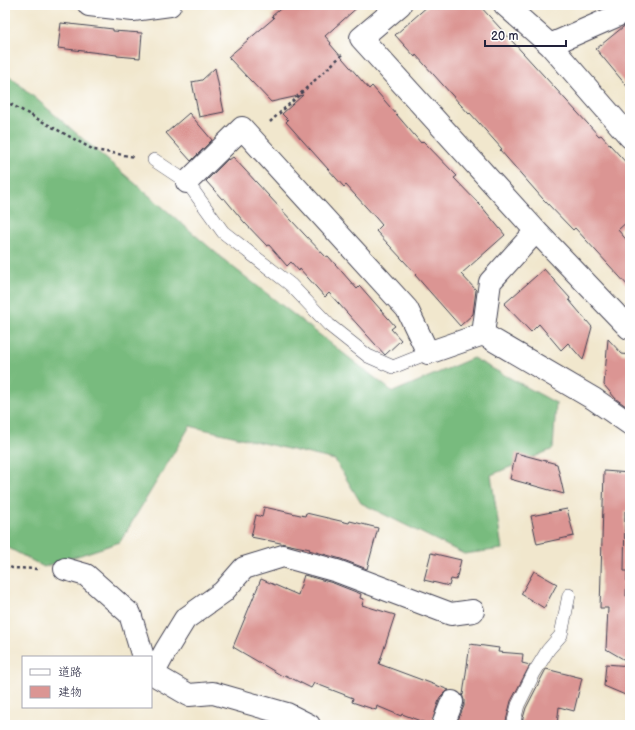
<svg xmlns="http://www.w3.org/2000/svg" width="635" height="730" font-family="'Balsamiq Sans','Klee One',sans-serif">
  <style>
    .forest { fill: #78bb7e; stroke: #4d6e5c }
    .building { fill: #db9593 }
    .lines { fill: none; stroke-linecap: round; stroke-linejoin: round }
    .lane-casing { stroke: #414051; stroke-width: 14 }
    .street-casing { stroke: #414051; stroke-width: 24 }
    .secondary-casing { stroke: #414051; stroke-width: 24 }
    .path { stroke: #414051; stroke-width: 2.5; stroke-dasharray: 3 3; stroke-linecap: butt }
    .lane { stroke: #fff; stroke-width: 13 }
    .street { stroke: #fff; stroke-width: 22 }
    .secondary { stroke: #fff; stroke-width: 22 }
  </style>
  <rect width="100%" height="100%" fill="#fff"/>
  <filter id="ink" filterUnits="userSpaceOnUse"><feTurbulence type="fractalNoise" baseFrequency=".025" numOctaves="2"/><feDisplacementMap in="SourceGraphic" scale="8" xChannelSelector="R" yChannelSelector="G"/><feConvolveMatrix kernelMatrix="1 2 1 2 8 2 1 2 1" color-interpolation-filters="sRGB"/></filter>
  <filter id="wash" filterUnits="userSpaceOnUse"><feTurbulence type="fractalNoise" baseFrequency=".012" numOctaves="4" result="noise"/><feDisplacementMap in="SourceGraphic" scale="16" xChannelSelector="R" yChannelSelector="G"/><feGaussianBlur stdDeviation="0.9" result="paint"/><feColorMatrix in="noise" values="0 0 0 0 0 0 0 0 0 0 0 0 0 0 0 0 0 1.4 0 .05"/><feComposite in="paint" operator="in"/></filter>
  <g filter="url(#wash)">
    <rect width="100%" height="100%" fill="#f1e7cd"/>
    <path class="forest" d="M5,71L13,79L229,264L393,392L473,358L556,403L553,449L491,475L502,549L464,554L361,503L335,460L190,426L120,542L44,567L5,546Z"/>
    <g id="blocks">
      <path class="building" d="M285,5H360L325,36L331,43L330,44L369,89L372,86L421,143L423,141L457,176L454,178L482,207L505,235L461,274L476,290L473,314L460,326L415,275L416,274L376,231L382,225L376,218L346,185L344,187L286,122L288,120L282,114L303,95L271,102L228,57L274,18L272,16Z
        M429,5H479L599,136L601,135L630,167V219L618,230L630,244V288L575,228L573,230L543,199L500,150L502,149L470,113L469,114L416,55L415,57L395,35Z
        M61,23L113,29V31L142,33L140,58L117,56V55L58,48Z
        M630,24V90L596,49L623,27Z
        M215,68L224,112L199,117L192,82L202,80Z
        M189,113L212,140L191,161L166,133Z
        M233,157L304,234L326,257L328,256L357,289L360,286L395,326L391,329L401,340L385,355L329,293L325,297L300,269L299,271L291,262L287,266L269,245L267,246L244,222L224,198L222,199L206,181L228,159L229,160Z
        M544,269L570,298L569,300L592,327L583,360L568,343L561,350L539,324L531,332L504,304Z
        M608,339L622,354L630,355V409L616,399L604,385Z
        M516,453L557,464L564,494L510,479Z
        M604,471L630,473V513L625,511L624,571H627L626,596H630V663L606,649L608,608H600Z
        M264,507L305,516L306,513L349,523L350,521L378,528L367,569L341,559L309,550L310,549L251,537L256,515L262,517Z
        M567,509L574,536L537,544L531,516Z
        M431,553L461,560L456,580L451,579L449,586L424,580Z
        M534,571L557,584L544,608L521,594Z
        M304,575L333,583L361,594L360,598L364,599L362,605L395,615L379,664L449,690L444,693L440,697L431,725L402,714L401,716L377,706L376,710L352,702L353,698L314,683L311,688L285,675L284,677L233,647L261,579L298,595Z
        M470,644L499,648L498,652L523,654L522,663L530,665L511,701L505,725H456L464,706V700L462,694L463,695Z
        M606,664L630,666V697L604,686Z
        M546,669L582,678L574,711L559,707L557,725H521L526,708Z"/>
    </g>
  </g>
  <g filter="url(#ink)">
    <use href="#blocks" fill-opacity="0" stroke="#414051" stroke-width="1"/>
    <g class="lines">
      <g class="lane-casing">
        <path id="lane" d="M154,160L187,182L223,232L291,285L329,325L368,356L393,367L428,353
          M513,725L518,705L534,673L548,650L561,635L569,595"/>
      </g>
      <g class="street-casing">
        <path id="street" d="M400,5L361,38L536,231L629,328H630
          M505,5L550,45L630,137
          M550,45L630,10
          M187,182L242,128L407,309L428,353L483,334
          M536,231L490,282L483,334L594,399L630,424
          M65,569L86,575L130,614L143,657
          M151,671L153,674L189,695L213,693L287,714L309,725
          M153,674L166,650L185,619L223,592L244,568L283,556L337,571L451,614L473,611
          M443,725L452,702"/>
      </g>
      <g class="secondary-casing">
        <path id="secondary" d="M89,5L133,10L170,5"/>
      </g>
      <path class="path" d="M5,101L94,150L135,157
        M270,122L342,55
        M5,564L12,568L40,569"/>
      <use href="#lane" class="lane"/>
      <use href="#street" class="street"/>
      <use href="#secondary" class="secondary"/>
    </g>
  </g>
  <rect width="635" height="730" fill="none" stroke="#fff" stroke-width="20"/>
  <rect x="22" y="656" width="130" height="52" fill="#ffffff" stroke="#a7a7b1"/>
  <rect x="30" y="669" width="20" height="6" fill="#ffffff" stroke="#a7a7b1"/>
  <text x="58" y="676" font-size="12" fill="#22223b">道路</text>
  <rect x="30" y="686" width="20" height="12" fill="#db9593" stroke="#a7a7b1"/>
  <text x="58" y="696" font-size="12" fill="#22223b">建物</text>
  <path d="M485 40v6h81v-6" fill="none" stroke="#22223b" stroke-width="2"/>
  <text x="491" y="40" font-size="12" fill="#22223b" stroke="#ffffff" stroke-width="3" paint-order="stroke">20 m</text>
</svg>
